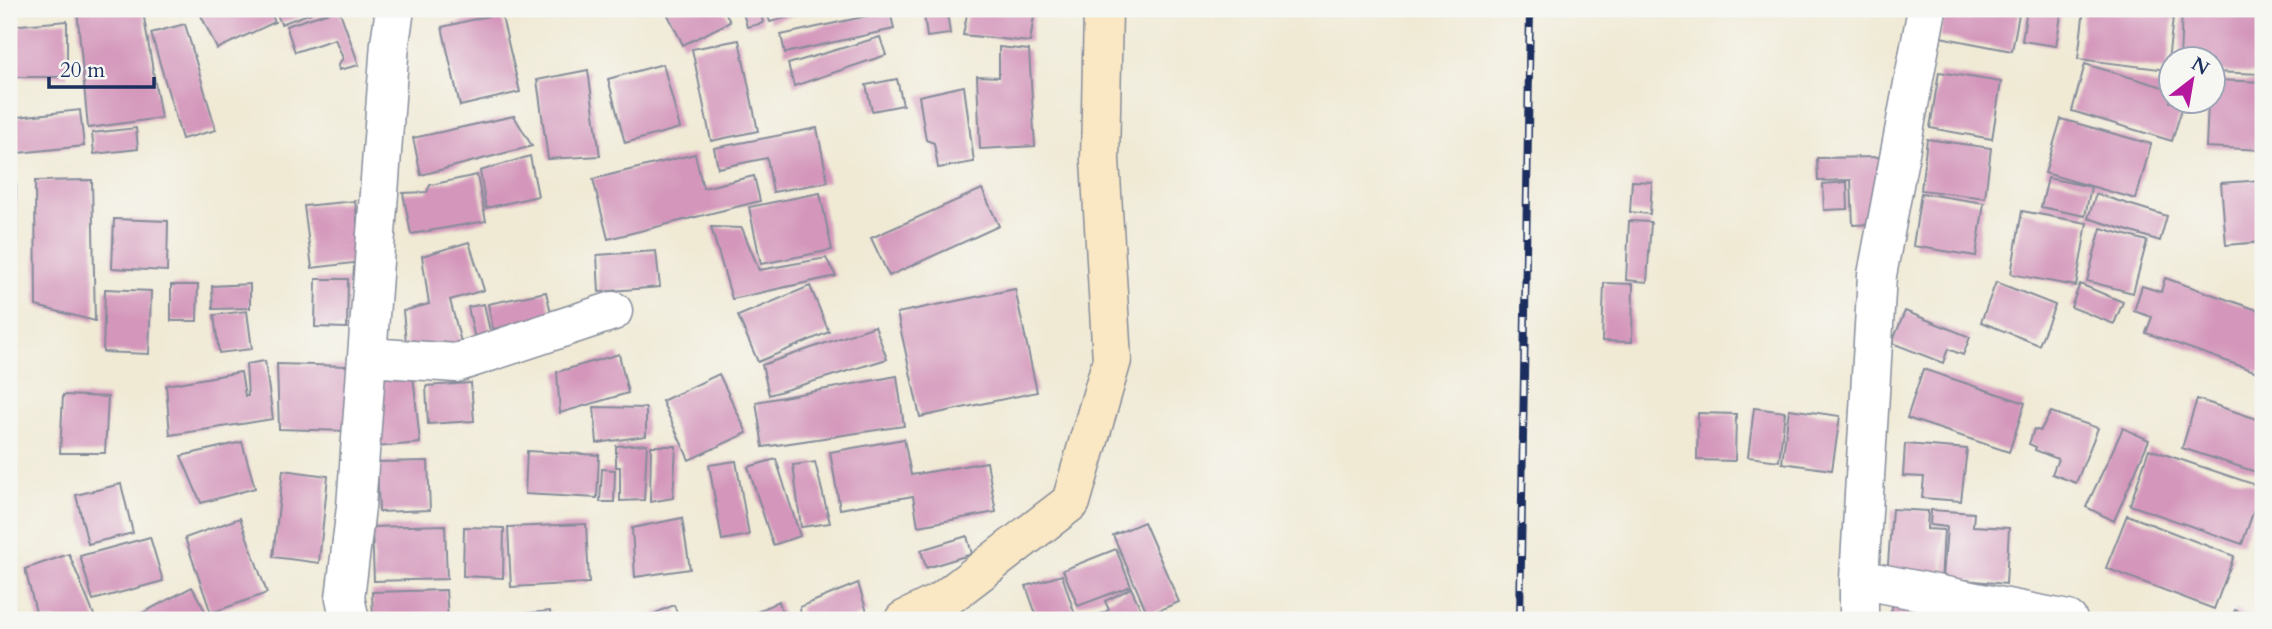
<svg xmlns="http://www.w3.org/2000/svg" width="2272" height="629" font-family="Cardo,serif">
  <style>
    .building { fill: #d497bb }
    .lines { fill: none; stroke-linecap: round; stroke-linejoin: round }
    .street-casing { stroke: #868c9a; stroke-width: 41 }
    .secondary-casing { stroke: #868c9a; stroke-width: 41 }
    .street { stroke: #fff; stroke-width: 38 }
    .secondary { stroke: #fae7c3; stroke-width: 38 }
    .rail-casing { stroke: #1b2f5e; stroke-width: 8 }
    .rail { stroke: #f6f6f2; stroke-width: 5; stroke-dasharray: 16; stroke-linecap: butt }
  </style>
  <rect width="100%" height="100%" fill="#f6f6f2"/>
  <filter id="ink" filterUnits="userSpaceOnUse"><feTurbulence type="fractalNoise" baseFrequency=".0143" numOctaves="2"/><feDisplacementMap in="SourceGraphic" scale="14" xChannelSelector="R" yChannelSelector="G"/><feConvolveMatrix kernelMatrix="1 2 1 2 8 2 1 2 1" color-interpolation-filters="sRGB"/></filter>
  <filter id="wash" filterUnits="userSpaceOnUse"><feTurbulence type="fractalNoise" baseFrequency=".00686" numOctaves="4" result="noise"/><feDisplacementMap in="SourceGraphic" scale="28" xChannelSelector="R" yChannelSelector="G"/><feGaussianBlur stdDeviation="1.57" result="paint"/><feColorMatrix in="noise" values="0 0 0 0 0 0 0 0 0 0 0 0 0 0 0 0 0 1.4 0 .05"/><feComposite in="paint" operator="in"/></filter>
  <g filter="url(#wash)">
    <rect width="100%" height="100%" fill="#f0ead5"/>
    <g id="blocks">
      <path class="building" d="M77,9H152L143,12L161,118L88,128Z
        M198,9H269L275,22L217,49Z
        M275,9H310L311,13L281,24Z
        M339,9L359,65L339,70L338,65L343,58L335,39L295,52L286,26Z
        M665,9H724L730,22L683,45Z
        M742,9H760L763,23L747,27Z
        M766,9H794L796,15L770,22Z
        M968,9H1035L1030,42L963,35Z
        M1945,9H2020L2012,51L1940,37Z
        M2027,9H2062L2056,46L2022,41Z
        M2084,9H2174L2167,70L2078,59Z
        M2182,9H2263V74L2212,72V60H2180Z
        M890,11L894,29L785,53L781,35Z
        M947,11L950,34L927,37L924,14Z
        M501,13L520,92L460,106L442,27Z
        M67,21V77H14L9,26Z
        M185,24L216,130L182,139L151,33Z
        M880,37L886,55L794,86L788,64Z
        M739,40L758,131L711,141L692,49Z
        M999,47L1029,50L1035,146L980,149L977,76L999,77Z
        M663,64L680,128L625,143L608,79Z
        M2085,64L2170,89V102H2184L2172,141L2072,111Z
        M588,70L600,156L548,159L537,80Z
        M1939,72L2001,82L1992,139L1930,128Z
        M897,79L903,105L872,111L866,85Z
        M2216,80L2263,82V150L2206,147L2208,102H2212Z
        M964,86L974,162L938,168L934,143L926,140L919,96Z
        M80,110L84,146L9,154V118Z
        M514,116L532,146L421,175L413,138Z
        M2061,119L2151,144L2136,199L2045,173Z
        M136,128L138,149L94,154L92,133Z
        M817,128L828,182L773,192L767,158L718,168L714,148Z
        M1927,139L1991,148L1985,198L1921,190Z
        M695,154L703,188L754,176L760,201L608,239L593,179Z
        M530,156L538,196L486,208L480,171Z
        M1880,157L1881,198H1872L1873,224L1853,225L1851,180L1818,181L1817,158Z
        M477,175L486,221L411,234L403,193L427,192L430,185Z
        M2048,178L2091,187L2085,216L2041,207Z
        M92,180L95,321L36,306L35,181Z
        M2263,180V242L2226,245L2221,183Z
        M1632,181L1652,182L1650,214L1630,212Z
        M1847,182L1848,209L1824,210L1823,184Z
        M16,184L17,288H9V185Z
        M982,189L999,226L889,276L871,238Z
        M820,193L832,250L761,264L749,207Z
        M1921,193L1984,203L1976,256L1913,246Z
        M2096,194L2167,216L2160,241L2088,218Z
        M355,201L362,262L312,268L304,206Z
        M2022,211L2087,223L2076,286L2011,274Z
        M114,219L168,221L167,271L112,268Z
        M1629,221L1651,222L1647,282L1626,280Z
        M711,227L742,228L759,270L826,258L836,276L732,299Z
        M2101,228L2147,241L2133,293L2087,281Z
        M469,242L484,290L450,300L462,346L407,352L403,311L429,304L422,256Z
        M656,251L660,287L599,292L597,255Z
        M2165,278L2263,312V374L2146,333L2152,317L2134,311L2142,286L2161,292Z
        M316,279H348L347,328L315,327Z
        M1996,282L2055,305L2039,345L1981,322Z
        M1604,283L1633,284L1632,342L1602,341Z
        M250,284V308L213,309L212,286Z
        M2080,284L2123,302L2114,324L2071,307Z
        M171,285H198L197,321H171Z
        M810,286L829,332L758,362L738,316Z
        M105,289L151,291L149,354L103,352Z
        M1015,289L1037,392L920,417L897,313Z
        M546,292L552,317L493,329L488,304Z
        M484,304L491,336L475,339L468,307Z
        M247,311L252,349L219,353L214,315Z
        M1905,311L1970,337L1963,355L1948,349L1943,363L1892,343Z
        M875,326L887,359L769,395L762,365Z
        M619,354L628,393L560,413L557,372Z
        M265,361L273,419L170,435L166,385L241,372L245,396H248L246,364Z
        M277,364L347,366V431L279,429Z
        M1923,369L2025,403L2009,452L1907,418Z
        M378,374H413L420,443L376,447Z
        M719,374L747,433L689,460L662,401Z
        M897,376L904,426L763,447L756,402Z
        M471,383L474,421L428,424L426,386Z
        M63,395L108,397L105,453H60Z
        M2197,399L2263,421V449L2256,472L2182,448Z
        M594,407L646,408V436L597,443Z
        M1754,408L1785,412L1779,461L1748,457Z
        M1789,409L1840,416L1832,470L1782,463Z
        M2051,412L2098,428L2076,483L2052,474L2058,459L2035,450L2036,447L2029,444L2034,429L2040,431Z
        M1698,413L1736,414L1735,461L1697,460Z
        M2123,428L2149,440L2114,521L2086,507Z
        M904,439L911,475L987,462L996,512L918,526L913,496L840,509L830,452Z
        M242,442L255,488L201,503L181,456Z
        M647,444L644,500L620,501V467H616V446Z
        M1905,444L1967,449L1961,501L1922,498L1924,477L1903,476Z
        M651,446H676L673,498L650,502Z
        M2149,449L2262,487L2242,544L2130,505Z
        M527,451L599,455L597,498L525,494Z
        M776,459L800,536L773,545L748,467Z
        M428,461L430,510L379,512L377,462Z
        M736,461L749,535L722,540L709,465Z
        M815,462L830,523L801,527L793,465Z
        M602,469L615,470L614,502H600Z
        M283,470L328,476L319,563L273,557Z
        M121,484L133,533L88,544L76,495Z
        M1892,509L1928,511L1927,529L1944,530L1941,582L1887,578Z
        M1931,510L1974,513L1973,526L2009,528L2006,584L1943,578L1947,527L1930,525Z
        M2127,515L2234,556L2214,609L2106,568Z
        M240,518L267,593L211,613L185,538Z
        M682,518L690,569L635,577L632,528Z
        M1144,522L1179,602L1148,615L1113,535Z
        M586,524L589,583L511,587L508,527Z
        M445,525L447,579L374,581L372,527Z
        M464,527L504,528L503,578L463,576Z
        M967,536L972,554L926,568L921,550Z
        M9,537H10L13,555L9,554Z
        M150,537L163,581L93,600L80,556Z
        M1116,549L1131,586L1078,606L1063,570Z
        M69,554L96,620H38L25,569Z
        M1062,575L1076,618L1068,620H1038L1026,586Z
        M858,583L867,612L851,620H801L800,607Z
        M192,587L210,620H129Z
        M1131,588L1146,620H1088L1109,610L1105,601Z
        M446,590L448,620H373L372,592Z
        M1894,599L1983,620H1889Z
        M779,601L784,620H741Z
        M674,605L680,620H647L646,617Z
        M2235,610L2259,620H2228L2229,616L2232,617Z
        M550,611V620H508V615Z"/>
    </g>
  </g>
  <g filter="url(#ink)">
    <use href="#blocks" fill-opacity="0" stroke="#868c9a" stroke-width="2"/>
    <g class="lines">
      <g class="street-casing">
        <path id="street" d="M369,357L456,363L613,311
          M1859,579L2068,620
          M350,620L345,598L356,507L390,43L395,9
          M1859,620V579L1877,275L1927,9"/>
      </g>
      <g class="secondary-casing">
        <path id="secondary" d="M904,620L942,601L1071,502L1112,360L1100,160L1103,9"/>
      </g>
      <use href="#street" class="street"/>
      <use href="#secondary" class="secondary"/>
      <g class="rail-casing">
        <path id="rail" d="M1520,620L1530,9"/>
      </g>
      <use href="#rail" class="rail"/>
    </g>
  </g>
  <rect width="2272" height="629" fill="none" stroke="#f6f6f2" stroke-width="35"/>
  <g transform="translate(2192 80) rotate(31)"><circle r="33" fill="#f6f6f2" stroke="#9ea6b7" stroke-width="2"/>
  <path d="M0-5L12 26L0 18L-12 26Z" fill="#b5179e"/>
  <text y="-10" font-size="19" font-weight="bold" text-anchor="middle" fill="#1b2f5e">N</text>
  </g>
  <path d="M49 77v10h105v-10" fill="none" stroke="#1b2f5e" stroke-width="3.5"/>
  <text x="60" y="77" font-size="21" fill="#1b2f5e" stroke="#f6f6f2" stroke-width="5" paint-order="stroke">20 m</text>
</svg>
